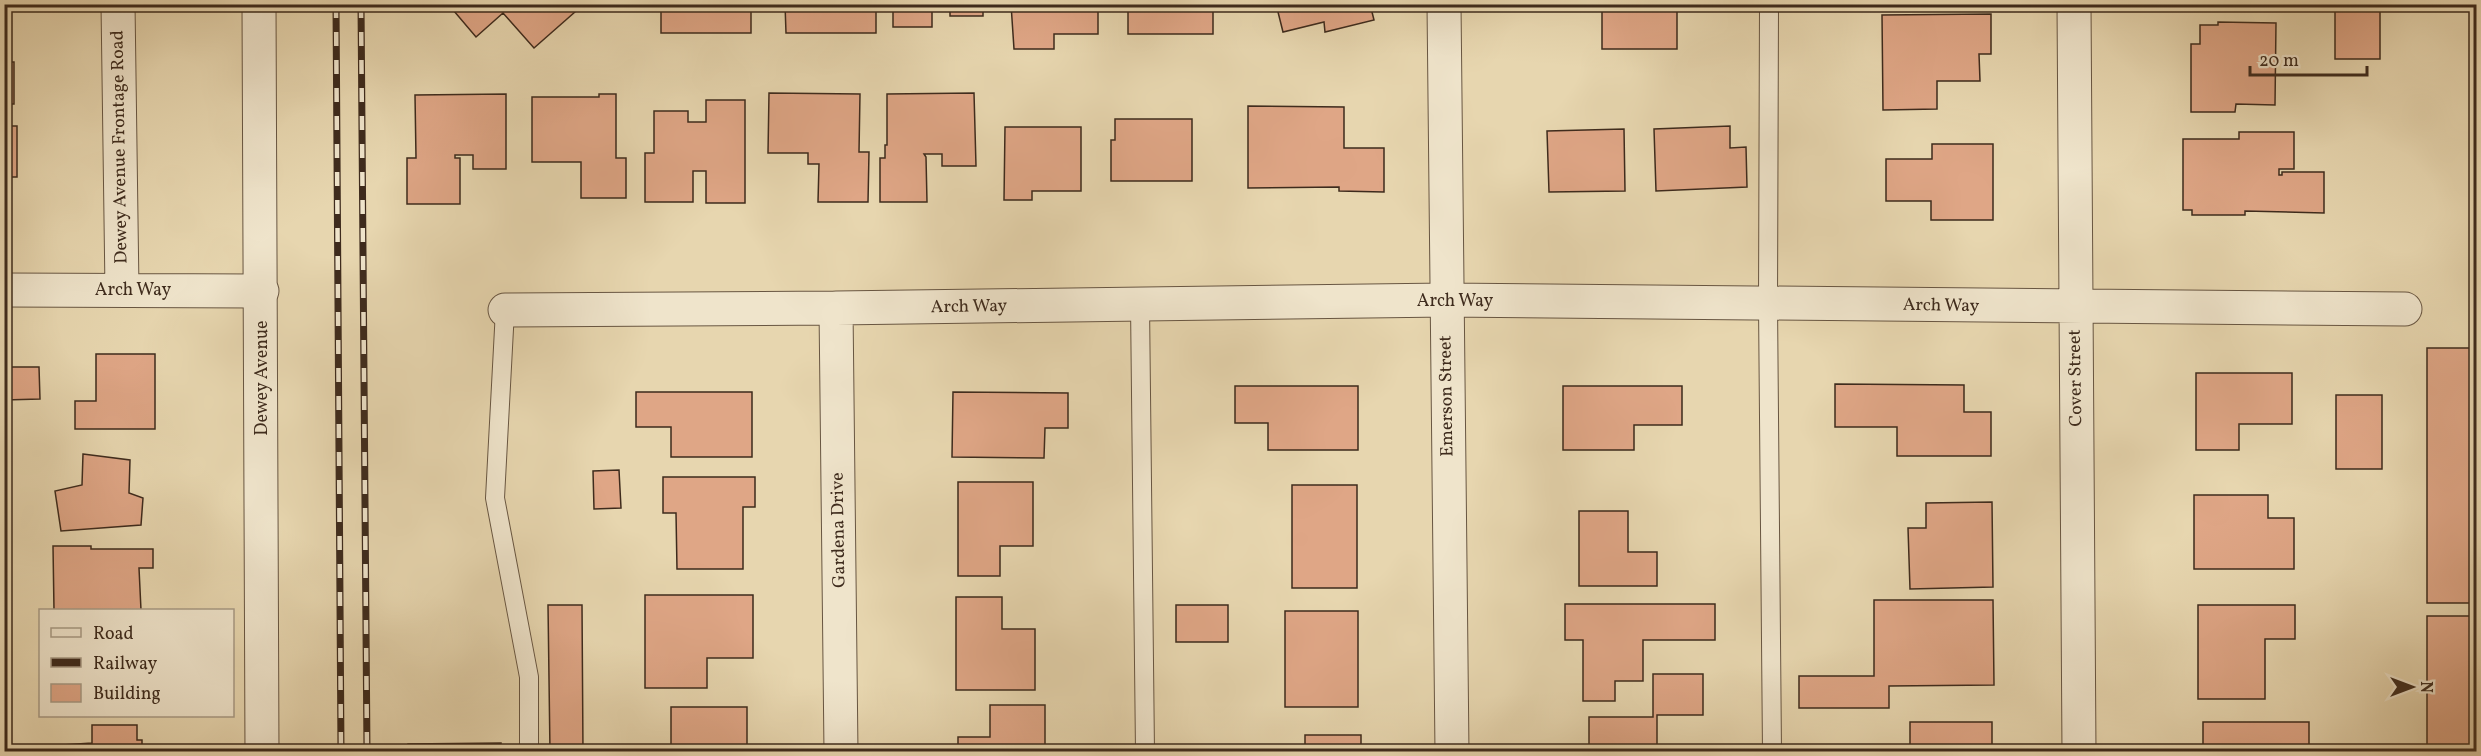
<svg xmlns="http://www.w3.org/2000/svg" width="2481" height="756" font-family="Vollkorn,serif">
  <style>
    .building { fill: #dfa686; stroke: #3e2b1d; stroke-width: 1.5 }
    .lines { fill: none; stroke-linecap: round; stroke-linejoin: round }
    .service-casing { stroke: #685642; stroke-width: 20 }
    .minor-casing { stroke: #685642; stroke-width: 35 }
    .tertiary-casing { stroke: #685642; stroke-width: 35 }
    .service { stroke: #efe4cb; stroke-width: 18 }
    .minor { stroke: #efe4cb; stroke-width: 33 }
    .tertiary { stroke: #efe4cb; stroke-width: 33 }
    .rail-casing { stroke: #3e2b1d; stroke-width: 7 }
    .rail { stroke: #efe4cb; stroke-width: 4.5; stroke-dasharray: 14; stroke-linecap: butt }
    .labels { text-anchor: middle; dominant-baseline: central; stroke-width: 4.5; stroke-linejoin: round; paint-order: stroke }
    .street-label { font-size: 18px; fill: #3e2b1d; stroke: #efe4cb }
  </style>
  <rect width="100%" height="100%" fill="#e7d6af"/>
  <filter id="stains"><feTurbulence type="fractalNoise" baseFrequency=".00333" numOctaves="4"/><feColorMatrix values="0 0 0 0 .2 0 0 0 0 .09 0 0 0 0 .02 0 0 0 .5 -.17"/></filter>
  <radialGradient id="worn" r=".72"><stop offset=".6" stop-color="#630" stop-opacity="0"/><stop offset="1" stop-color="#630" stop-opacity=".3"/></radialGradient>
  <path class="building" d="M448,4H584L534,48L503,13L476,37Z
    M661,4H751V33H661Z
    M785,4H876V33H786Z
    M893,4H932V27H893Z
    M950,4H983V16H950Z
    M1011,4H1098V34H1054V49H1014Z
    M1128,4H1213V34H1128Z
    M1276,4H1370L1374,20L1325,32L1324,22L1283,32Z
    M1590,4H1677V49H1602V7Z
    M2335,10L2380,11V59H2335Z
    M1991,14V54H1979L1980,81H1937V109L1883,110L1882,15Z
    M2218,22L2276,23L2275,105L2236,104L2235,112H2191V44H2200V25H2218Z
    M4,62H14V104H4Z
    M769,93L860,94L859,152H869L868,202H818L819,164H808V153H768Z
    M974,93L976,166H942V154H924L926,157L927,202H880V158H885V145H887V94Z
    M506,94V169H473V155H455V158H460V204H407V158H416L415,95Z
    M599,94H616V158H626V198H581V162H532V97H599Z
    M706,100H745V203H706V171H693V202H645V153H654V111H688V122H706Z
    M1248,106L1344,107V148H1384V192L1339,191V187L1248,188Z
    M1115,119H1192V181H1111V140H1115Z
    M4,126H17V177H4Z
    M1730,126V148L1746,147L1747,187L1656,191L1654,129Z
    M1005,127H1081V191H1032V200H1004Z
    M1624,129L1625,191L1549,192L1547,131Z
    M2239,132H2294V169H2279V175H2282V172H2324V213L2245,211V215H2192V210H2183V139H2239Z
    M1932,144H1993V220H1931V201H1886V159H1932Z
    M2427,348H2476V603H2427Z
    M96,354H155V429H75V401H96Z
    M4,367H39L40,399L4,400Z
    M2196,373H2292V424H2239V450H2196Z
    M1835,384L1964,385V412H1991V456H1897V427H1835Z
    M1235,386H1358V450H1268V423H1235Z
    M1563,386H1682V425H1634V450H1563Z
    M636,392H752V457H671V427H636Z
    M953,392L1068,393V428H1045L1044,458L952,457Z
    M2336,395H2382V469H2336Z
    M83,454L130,460L129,493L143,498L141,525L61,531L55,491L82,485Z
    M619,470L621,508L594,509L593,471Z
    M663,477H755V507H743V569H677L676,513H663Z
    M958,482H1033V546H1000V576H958Z
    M1292,485H1357V588H1292Z
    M2194,495H2268V518H2294V569H2194Z
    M1992,502L1993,587L1910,589L1908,528H1926V503Z
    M1579,511H1628V552H1657V586H1579Z
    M53,546H91V549H153V568H139L141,610H54Z
    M645,595H753V658H707V688H645Z
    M956,597H1002V629H1035V690H956Z
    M1874,600H1993L1994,685L1889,686V708H1799V676H1874Z
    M1565,604H1715V640H1643V681H1615V701H1583V640H1565Z
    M548,605H582L583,752H550Z
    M1176,605H1228V642H1176Z
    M2198,605H2295V639H2265V699H2198Z
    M1285,611H1358V707H1285Z
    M2427,616H2476V752H2427Z
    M1653,674H1703V715H1657V752H1589V717H1653Z
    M990,705H1045V752H958V737H990Z
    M671,707H747V752H671Z
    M1910,722H1992V752H1910Z
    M2203,722H2309V752H2203Z
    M92,725H137V740H142V752H63V745L92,743Z
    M1305,735H1361V752H1305Z
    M501,743V752H408V744Z"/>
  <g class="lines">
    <g class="service-casing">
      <path id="service" d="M1769,4L1768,304L1772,752
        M1140,304L1145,752
        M505,310L495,498L529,677V752"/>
    </g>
    <g class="minor-casing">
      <path id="minor" d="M118,4L122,290
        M1444,4L1452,752
        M2074,4L2079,752
        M4,290L262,291
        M836,308L841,752
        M505,310L836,308L1446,300L2405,309"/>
    </g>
    <g class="tertiary-casing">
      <path id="tertiary" d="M259,4L262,752"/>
    </g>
    <use href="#service" class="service"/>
    <use href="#minor" class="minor"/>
    <use href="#tertiary" class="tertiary"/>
    <g class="rail-casing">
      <path id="rail" d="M336,4L341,752
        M361,4L367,752"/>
    </g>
    <use href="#rail" class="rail"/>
  </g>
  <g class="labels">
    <g class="street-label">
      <text transform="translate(120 147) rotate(-91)">Dewey Avenue Frontage Road</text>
      <text x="133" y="290">Arch Way</text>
      <text x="1455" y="301">Arch Way</text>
      <text transform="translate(1941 306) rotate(1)">Arch Way</text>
      <text transform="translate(969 307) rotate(-1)">Arch Way</text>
      <text transform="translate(262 378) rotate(-90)">Dewey Avenue</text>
      <text transform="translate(2076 378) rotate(-91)">Cover Street</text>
      <text transform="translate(1447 396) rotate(-91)">Emerson Street</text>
      <text transform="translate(839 530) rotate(-91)">Gardena Drive</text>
    </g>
  </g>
  <rect width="2481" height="756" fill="none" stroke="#e7d6af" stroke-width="24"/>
  <rect x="6" y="6" width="2469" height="744" fill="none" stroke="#3e2b1d" stroke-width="3"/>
  <rect x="12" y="12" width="2457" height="732" fill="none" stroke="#3e2b1d" stroke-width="1.5"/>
  <rect x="39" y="609" width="195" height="108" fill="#efe4cb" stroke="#a89a85" stroke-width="1.5"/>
  <rect x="51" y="628" width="30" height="9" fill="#efe4cb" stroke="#a89a85" stroke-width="1.5"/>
  <text x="93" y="639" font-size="18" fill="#3e2b1d">Road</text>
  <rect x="51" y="658" width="30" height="9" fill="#3e2b1d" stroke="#a89a85" stroke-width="1.5"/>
  <text x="93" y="669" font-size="18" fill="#3e2b1d">Railway</text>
  <rect x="51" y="684" width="30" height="18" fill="#dfa686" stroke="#a89a85" stroke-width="1.5"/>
  <text x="93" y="699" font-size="18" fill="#3e2b1d">Building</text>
  <g transform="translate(2412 687) rotate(90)" stroke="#efe4cb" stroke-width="4.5" paint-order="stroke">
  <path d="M0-4.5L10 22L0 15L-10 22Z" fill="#3e2b1d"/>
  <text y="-9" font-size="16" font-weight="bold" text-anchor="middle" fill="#3e2b1d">N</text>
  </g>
  <path d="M2250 66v9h117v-9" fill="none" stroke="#3e2b1d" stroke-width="3"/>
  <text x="2259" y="66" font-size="18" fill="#3e2b1d" stroke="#efe4cb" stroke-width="4.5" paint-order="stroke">20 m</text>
  <rect width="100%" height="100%" filter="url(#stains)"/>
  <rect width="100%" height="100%" fill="url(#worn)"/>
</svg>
